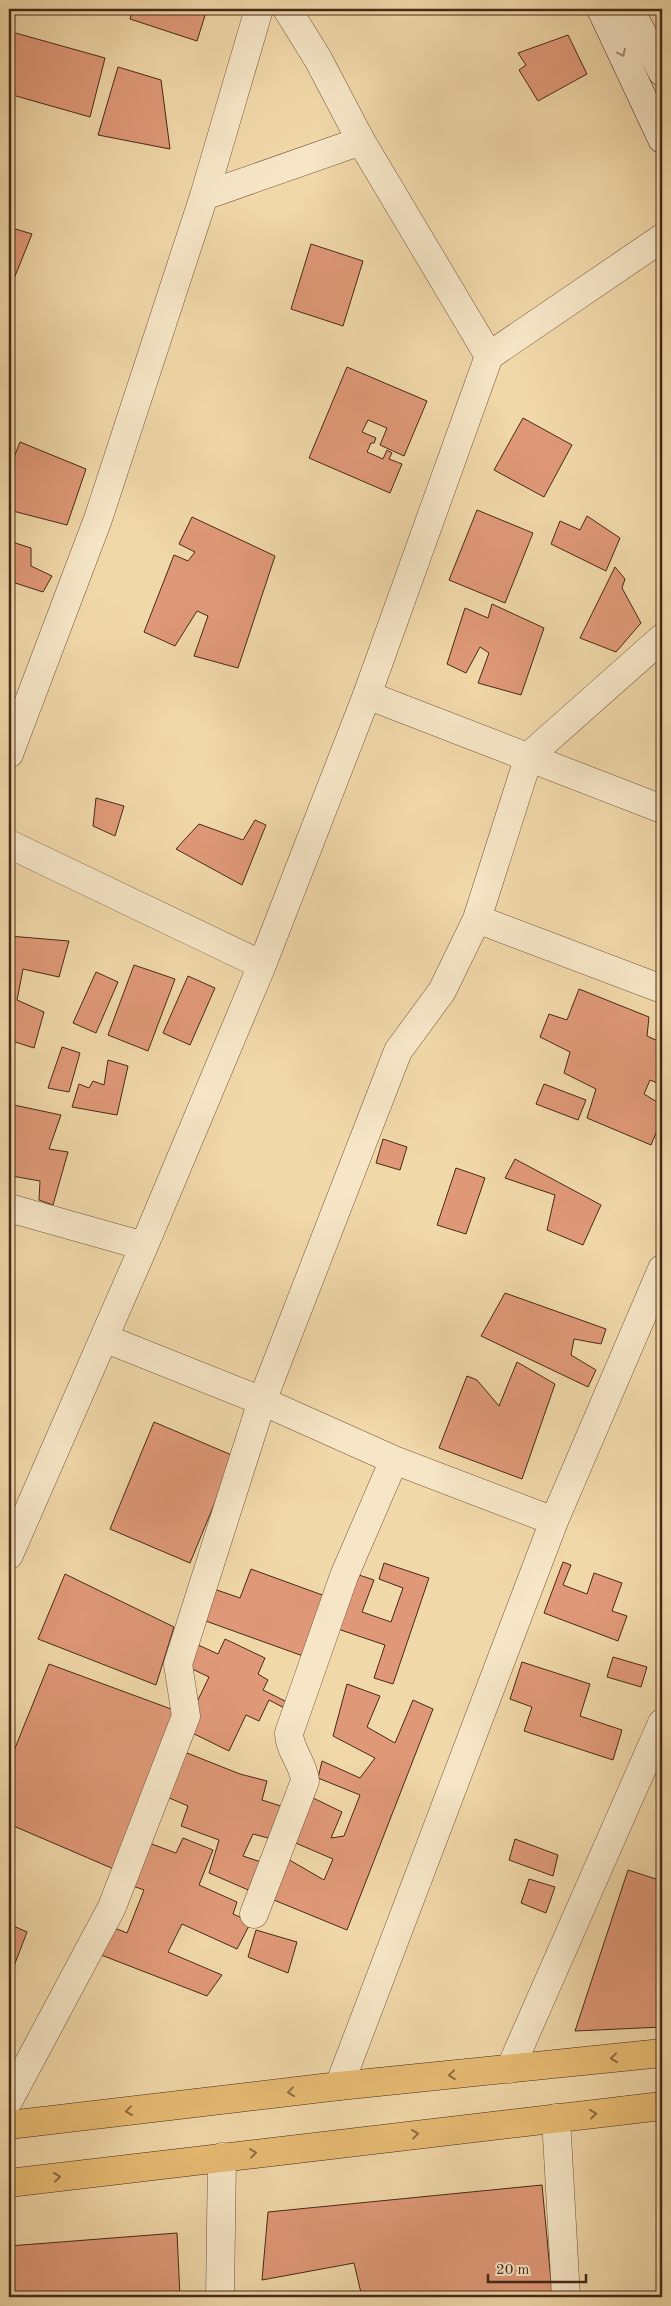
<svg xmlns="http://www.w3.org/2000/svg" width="671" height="2306" font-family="'Old Standard TT',serif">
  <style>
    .building { fill: #e09978; stroke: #462918 }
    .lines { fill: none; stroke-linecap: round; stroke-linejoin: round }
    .street-casing { stroke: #71553c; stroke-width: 29 }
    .secondary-casing { stroke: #462918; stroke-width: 29 }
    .primary-casing { stroke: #462918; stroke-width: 29 }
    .street { stroke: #f6e6c7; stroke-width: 28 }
    .secondary { stroke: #f6e6c7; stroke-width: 28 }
    .primary { stroke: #e8bc74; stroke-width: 28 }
    .oneway { stroke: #9e8870 }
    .oneway2 { stroke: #8f6b41 }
  </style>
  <rect width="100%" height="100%" fill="#f1d8a9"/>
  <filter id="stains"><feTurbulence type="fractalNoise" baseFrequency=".004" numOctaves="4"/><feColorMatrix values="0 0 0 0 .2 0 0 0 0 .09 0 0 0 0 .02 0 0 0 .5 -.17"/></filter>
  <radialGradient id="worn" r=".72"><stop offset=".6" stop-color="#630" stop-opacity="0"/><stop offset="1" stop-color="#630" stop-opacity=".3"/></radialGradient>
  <path class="building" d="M133,9H207L197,41L130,19Z
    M12,32L105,58L90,117L9,94V41Z
    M568,35L587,74L538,101L519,70L526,65L518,53Z
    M118,67L161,80L170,149L98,135Z
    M9,227L32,234L9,291Z
    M311,244L363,261L343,326L291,309Z
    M347,367L427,401L404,456L380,445L387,428L368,420L362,432L376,438L374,443H371L367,452L383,459L387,450L392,453L389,459L402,464L390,493L309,458Z
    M523,418L572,445L544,497L494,470Z
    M20,442L86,469L67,525L9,510V470Z
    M477,510L533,533L505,603L449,580Z
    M587,516L620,538L606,571L551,544L560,521L580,530Z
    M192,517L275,556L238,668L194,656L208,616L197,611L175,646L144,632L174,555L188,561L195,552L179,544Z
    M9,541L31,548V566L52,576L43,592L9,581Z
    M615,567L625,579L622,588L641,623L616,652L580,638Z
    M492,604L544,628L521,695L478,683L489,653L480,647L466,673L447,664L465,608L488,618Z
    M96,798L124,806L115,836L93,826Z
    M255,820L266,825L242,885L176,849L199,824L243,840Z
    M9,936L69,941L59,977L23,969L17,1000L44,1012L34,1048L9,1040Z
    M134,965L175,979L148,1051L108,1035Z
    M96,972L118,982L96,1033L73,1023Z
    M188,976L215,988L190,1045L163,1033Z
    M579,989L649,1017L647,1036L662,1043V1085L650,1080L644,1094L662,1105V1119L651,1145L587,1118L596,1089L564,1073L570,1052L540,1037L549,1014L567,1020Z
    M62,1047L80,1053L69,1092L48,1088Z
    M108,1060L128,1066L117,1115L72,1107L79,1084L89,1088L93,1081L104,1085Z
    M544,1084L586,1100L578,1120L536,1104Z
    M9,1104L61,1115L49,1149L68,1152L53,1205L39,1200L40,1181L12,1176L10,1183L9,1182Z
    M383,1139L407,1147L400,1170L376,1163Z
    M515,1159L601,1205L583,1245L547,1230L555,1195L505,1178Z
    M456,1168L485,1178L466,1234L437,1225Z
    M505,1293L606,1329L601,1344L574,1339L571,1355L596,1370L588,1387L481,1336Z
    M517,1362L555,1384L522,1479L439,1448L467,1376L477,1380L499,1406Z
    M154,1422L234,1456L190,1563L110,1529Z
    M563,1562L571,1565L563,1585L587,1594L594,1573L622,1583L612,1611L627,1616L618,1641L544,1613Z
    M384,1563L429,1578L393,1684L374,1678L385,1645L338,1629L356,1574L374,1580L362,1612L391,1622L403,1588L379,1579Z
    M251,1569L325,1596L303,1656L203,1620L214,1589L240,1598Z
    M65,1574L174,1627L156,1685L38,1639Z
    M225,1639L265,1658L258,1674L268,1680L263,1690L295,1706L292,1712L269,1700L259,1721L246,1715L229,1751L184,1729L209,1677L186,1666L196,1644L218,1654Z
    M613,1657L647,1667L641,1687L607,1677Z
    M522,1662L590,1684L580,1716L622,1730L613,1760L524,1731L532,1707L510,1699Z
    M49,1664L182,1713L123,1873L9,1824V1763Z
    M347,1684L380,1696L367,1727L395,1743L413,1700L433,1709L347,1930L269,1898L286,1858L324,1880L333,1859L291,1841L311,1797L342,1812L331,1838L344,1836L360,1795L318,1778L322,1761L360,1778L375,1758L333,1736Z
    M177,1749L240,1774L267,1781L262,1800L287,1808L276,1840L253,1834L243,1856L264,1863L253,1892L209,1873L219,1840L181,1826L188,1806L160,1794Z
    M183,1838L213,1850L199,1885L237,1902L233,1914L251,1922L237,1949L182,1924L168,1952L222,1975L207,1996L96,1953L107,1925L127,1933L144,1890L125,1883L141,1840L176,1853Z
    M515,1839L558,1855L553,1876L509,1860Z
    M628,1870L662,1881V2027L575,2031Z
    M529,1879L555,1887L546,1913L521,1903Z
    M9,1924L27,1932L9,1979Z
    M256,1930L297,1942L288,1973L248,1957Z
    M542,2185L552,2292L472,2297H362L354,2263L262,2280L268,2212Z
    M177,2233L180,2297H9V2246Z"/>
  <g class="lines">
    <g class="street-casing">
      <path id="street" d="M287,9L318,59L361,141L489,356
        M204,196L361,141
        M367,695L662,809
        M9,754L98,519L204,196L259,9
        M9,844L262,965
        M477,919L662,989
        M9,1208L144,1246
        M104,1338L262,1401L394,1460L554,1521
        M9,1555L144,1246L262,965L367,695L489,356L662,238
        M254,1914L305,1781C304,1764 289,1750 289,1733L344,1576L394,1460
        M510,2069L662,1723
        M339,2086L554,1521L662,1269
        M9,2100L112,1907L186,1716L178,1664L262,1401L398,1051L442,991L477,919L529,756L662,638
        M556,2118L566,2297
        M220,2297L222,2157"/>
    </g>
    <g class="secondary-casing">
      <path id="secondary" d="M601,9L662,139
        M630,9L662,72"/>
    </g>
    <g class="primary-casing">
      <path id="primary" d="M9,2125L339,2086L662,2053
        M9,2183L662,2106"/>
    </g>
    <use href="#street" class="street"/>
    <use href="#secondary" class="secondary"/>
    <use href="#primary" class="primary"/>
  </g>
  <defs><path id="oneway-chevron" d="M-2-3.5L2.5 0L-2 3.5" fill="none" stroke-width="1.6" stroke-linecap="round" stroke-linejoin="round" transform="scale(1.25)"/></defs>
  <use class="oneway" href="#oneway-chevron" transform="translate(622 53) rotate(65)"/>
  <g class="oneway2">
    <use href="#oneway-chevron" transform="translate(614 2058) rotate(174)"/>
    <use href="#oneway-chevron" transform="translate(452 2075) rotate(174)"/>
    <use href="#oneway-chevron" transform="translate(291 2092) rotate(173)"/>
    <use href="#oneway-chevron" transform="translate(129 2111) rotate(173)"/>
    <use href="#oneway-chevron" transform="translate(593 2114) rotate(-6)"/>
    <use href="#oneway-chevron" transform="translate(415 2134) rotate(-7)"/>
    <use href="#oneway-chevron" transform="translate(253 2153) rotate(-7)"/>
    <use href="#oneway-chevron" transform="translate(57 2177) rotate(-7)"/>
  </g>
  <rect width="671" height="2306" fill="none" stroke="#f1d8a9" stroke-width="30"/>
  <rect x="10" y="10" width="651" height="2286" fill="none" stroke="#462918" stroke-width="2.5"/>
  <rect x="15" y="15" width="641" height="2276" fill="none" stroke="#462918"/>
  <path d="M488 2274v8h98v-8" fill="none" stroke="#462918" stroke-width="2.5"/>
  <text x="496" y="2274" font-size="15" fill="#462918" stroke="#f6e6c7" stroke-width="4" paint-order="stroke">20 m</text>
  <rect width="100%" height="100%" filter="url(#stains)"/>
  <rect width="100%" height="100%" fill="url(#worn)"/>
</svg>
